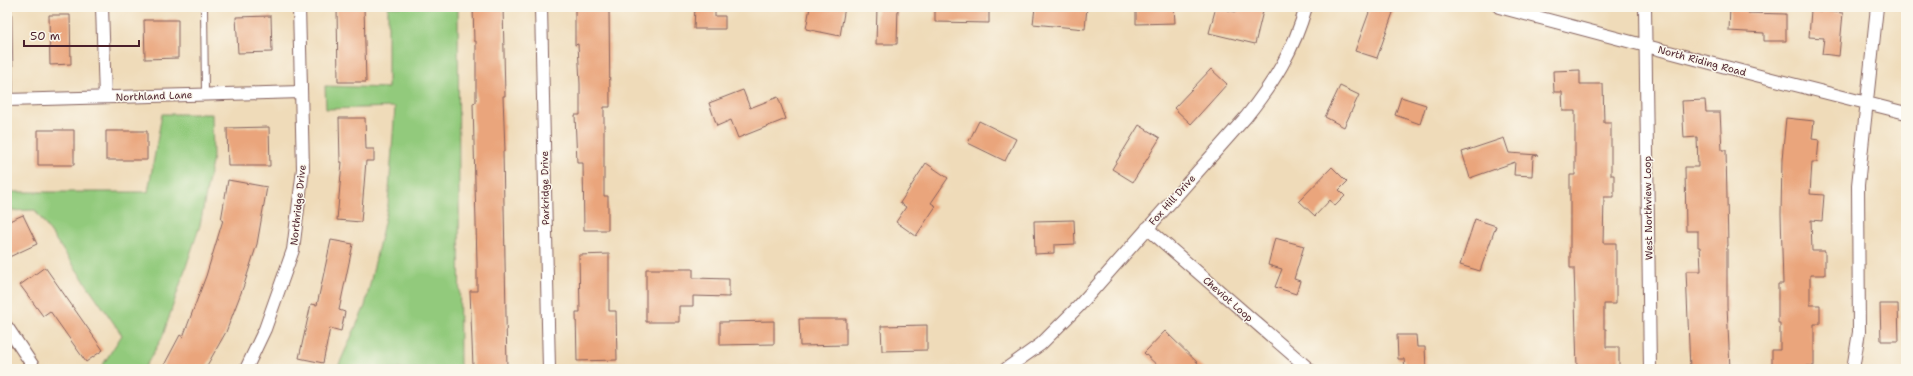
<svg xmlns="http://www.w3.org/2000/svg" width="1913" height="376" font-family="'Shantell Sans',sans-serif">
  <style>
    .green { fill: #92ca7c; stroke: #6e7454 }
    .building { fill: #eaa57b }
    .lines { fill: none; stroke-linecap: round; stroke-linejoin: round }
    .lane-casing { stroke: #84615d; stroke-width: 8 }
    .street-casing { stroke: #84615d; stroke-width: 14 }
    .lane { stroke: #fff; stroke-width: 6 }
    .street { stroke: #fff; stroke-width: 12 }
    .labels { text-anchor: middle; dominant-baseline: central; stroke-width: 3; stroke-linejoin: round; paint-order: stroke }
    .street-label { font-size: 10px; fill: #4a1f2b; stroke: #fbf7ec }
  </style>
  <rect width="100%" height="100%" fill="#fbf7ec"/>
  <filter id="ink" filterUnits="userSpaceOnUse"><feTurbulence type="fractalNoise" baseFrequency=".025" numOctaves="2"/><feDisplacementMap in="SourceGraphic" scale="8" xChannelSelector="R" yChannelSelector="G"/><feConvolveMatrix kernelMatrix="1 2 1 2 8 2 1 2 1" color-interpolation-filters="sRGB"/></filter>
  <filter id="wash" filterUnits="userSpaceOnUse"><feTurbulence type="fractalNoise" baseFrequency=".012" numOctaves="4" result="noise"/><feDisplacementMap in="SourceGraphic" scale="16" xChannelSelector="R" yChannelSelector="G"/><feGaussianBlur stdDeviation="0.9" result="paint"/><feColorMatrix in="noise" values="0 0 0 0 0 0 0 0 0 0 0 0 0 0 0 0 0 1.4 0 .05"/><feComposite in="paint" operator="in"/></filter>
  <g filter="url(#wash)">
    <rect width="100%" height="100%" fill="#efdbb9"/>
    <path class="green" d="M388,7H458L460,369H337L365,306L388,205L395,107L326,109L325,86L388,88Z
      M162,114H212L213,157L200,225L162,338L144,369H100L122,335L35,210L7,211V192H148Z"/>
    <g id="blocks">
      <path class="building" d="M337,7H364L366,82H338Z
        M473,7H503L505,96H503L505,151H503L507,369H479V367H473L470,291H477V263L473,103L476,102V41H474Z
        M575,7H609L610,107H604V196H608V230H584L583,163H577L575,115H580V84L578,44L575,45Z
        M695,7H715V16H725V29H694Z
        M810,7H845L840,36L806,29Z
        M877,7H898L897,44H876Z
        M935,7H989V23L935,22Z
        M1035,7H1087L1085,29L1033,24Z
        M1136,7H1174L1175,23L1136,24Z
        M1216,7L1236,12L1237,7H1264L1255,44L1209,33Z
        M1371,7H1395L1377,58L1355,51Z
        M1730,7H1748V13L1786,14V41H1764V33L1729,31Z
        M1811,10L1843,13L1839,56L1822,54L1824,38L1809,37Z
        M49,15H70L71,64L50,65Z
        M271,16L272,52L238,53L236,17Z
        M144,20H178V58L145,59Z
        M1211,69L1227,84L1191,124L1174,108Z
        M1580,70V84H1603L1604,123H1611V175H1614V197H1604L1603,243H1616V304H1604V329H1606V347H1619V366L1577,368L1574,268H1570V175H1575V111H1563L1562,92H1554L1553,71Z
        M1340,86L1359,95L1344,127L1325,117Z
        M743,90L750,108L778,97L786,119L738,138L731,120L717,126L709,103Z
        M1401,97L1426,105L1420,124L1395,115Z
        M1705,100L1706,112H1720L1722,150H1726L1728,246H1727V306L1730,369H1690L1686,271H1701L1700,247H1698V231H1686L1685,167H1698L1697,137L1684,138L1682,101Z
        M339,118H365L366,149H374V161H366L361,222L337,220L342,162H340Z
        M1786,118L1814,121L1812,139L1819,140L1817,162H1812L1810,194L1824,195L1822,221L1811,220L1812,251H1825V275H1810V305H1820V324H1814V366H1807V369H1772V350H1780V323H1778V284H1783L1781,214L1782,159Z
        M979,121L1016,139L1005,161L968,143Z
        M1139,125L1160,138L1133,182L1112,169Z
        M269,127L270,166H228L227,128Z
        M38,130H74V165H38Z
        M106,131H147V160H106Z
        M1504,138L1509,153L1538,155L1533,156L1532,176L1514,175L1515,162L1470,178L1462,152Z
        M926,163L948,178L931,203L936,206L916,236L896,222L906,207L900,203Z
        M1332,167L1347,182L1339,190L1345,196L1335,206L1330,200L1315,216L1299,201Z
        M228,180L267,187L257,244L244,285L226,332L205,369H162L180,335L183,337L206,276L223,220H221Z
        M23,215L37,244L7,258V222Z
        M1475,219L1496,226L1480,271L1460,265Z
        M1074,220L1075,244L1054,245V253L1035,254L1034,221Z
        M1275,238L1304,246L1294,279L1300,281L1296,294L1275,287L1282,269L1268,265Z
        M331,240L353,244L339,310L345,312L341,331L330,328L323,363L299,358L311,304L317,305Z
        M609,254V311H616L617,360L577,361L576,312H580L579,255Z
        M45,267L103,350L86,362L50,311L43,316L20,285Z
        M646,269H693V278L729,279V297L693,296V306H679V322H646Z
        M1880,304H1898L1899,341H1881Z
        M799,319H846V345L800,346Z
        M774,321V344L720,345V322Z
        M927,325V350L882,351L881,326Z
        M1165,331L1204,369H1161L1144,353Z
        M1397,335H1416L1417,347H1425L1426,369H1405L1404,359H1398Z"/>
    </g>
  </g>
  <g filter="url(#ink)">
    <use href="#blocks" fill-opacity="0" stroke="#84615d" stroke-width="1"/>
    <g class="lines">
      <g class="lane-casing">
        <path id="lane" d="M8,7L10,100
          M204,7L205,94"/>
      </g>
      <g class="street-casing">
        <path id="street" d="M102,7L105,97
          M541,7L549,369
          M1499,7L1756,75L1906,113
          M1645,7L1650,369
          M7,100L301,92
          M1147,228L1309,369
          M7,327L35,369
          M246,369L265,329L293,250L303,169L299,7
          M1006,369L1041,344L1078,307L1246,117C1274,82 1294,50 1306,7
          M1853,369L1859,332L1858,185L1877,7"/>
      </g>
      <use href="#lane" class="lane"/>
      <use href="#street" class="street"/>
    </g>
  </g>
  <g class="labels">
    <g class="street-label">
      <text transform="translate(1702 61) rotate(15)">North Riding Road</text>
      <text transform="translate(154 96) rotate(-2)">Northland Lane</text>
      <text transform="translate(545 188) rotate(-91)">Parkridge Drive</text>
      <text transform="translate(1172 200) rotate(-48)">Fox Hill Drive</text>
      <text transform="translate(298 205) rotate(-84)">Northridge Drive</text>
      <text transform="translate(1648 208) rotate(-91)">West Northview Loop</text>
      <text transform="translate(1228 299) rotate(41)">Cheviot Loop</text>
    </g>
  </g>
  <rect width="1913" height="376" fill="none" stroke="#fbf7ec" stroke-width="24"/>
  <path d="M24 40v6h115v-6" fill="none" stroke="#4a1f2b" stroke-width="2"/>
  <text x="30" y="40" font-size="12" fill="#4a1f2b" stroke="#fbf7ec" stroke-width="3" paint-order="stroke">50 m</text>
</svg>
